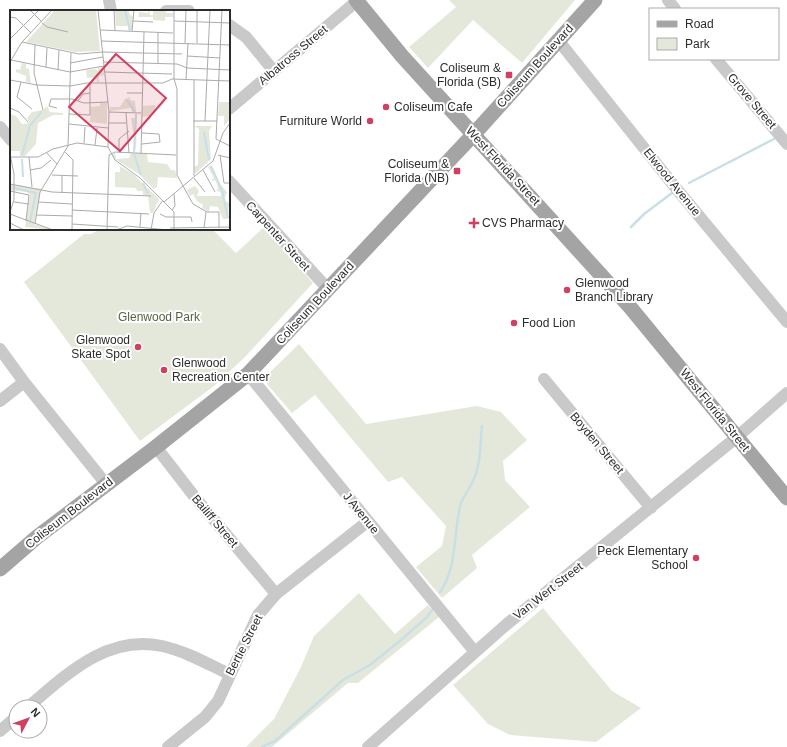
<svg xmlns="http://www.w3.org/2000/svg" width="787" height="747" font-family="Helvetica,sans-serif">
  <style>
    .green { fill: #e4e8db }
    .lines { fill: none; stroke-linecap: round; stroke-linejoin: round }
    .stream { stroke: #c9dfe6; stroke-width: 2.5 }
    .minor { stroke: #c9c9c9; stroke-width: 12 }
    .major { stroke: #a4a4a4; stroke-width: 15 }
    .poi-dot { fill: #d14061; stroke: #fff; stroke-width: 1.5 }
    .labels { text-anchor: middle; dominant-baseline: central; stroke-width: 4; stroke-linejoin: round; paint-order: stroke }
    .street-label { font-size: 12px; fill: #2c2c2c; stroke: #fff }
    .poi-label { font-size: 12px; fill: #2c2c2c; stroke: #fff; text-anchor: end }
    .park-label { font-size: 12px; fill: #55623f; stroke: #fff }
    .inset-river { fill: none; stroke: #c9dfe6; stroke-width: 2 }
    .inset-road { fill: none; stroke: #ababab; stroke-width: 1 }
    .view { fill: #d14061; fill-opacity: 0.15; stroke: #d14061; stroke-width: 2 }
    .inset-edge { fill: none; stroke: #2c2c2c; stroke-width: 2 }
  </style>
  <rect width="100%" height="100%" fill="#fff"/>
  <path class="green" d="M449,0H575L522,63L473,20L428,68L409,47L456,7Z
    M264,227L313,283L244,358L214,386L140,441L24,282L84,234H91L101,229H212L236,253Z
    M299,344L366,424L477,406L501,412L527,440L503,461L505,480L530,507L472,555L477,568L442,598L416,567L442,546L446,526L402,477L388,482L315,395L292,413L267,384V375Z
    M359,593L395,634L428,605L439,617L358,683H348L272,747H246L274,719L301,667L314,636Z
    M543,608L612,691L641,708L596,742L510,735L488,724L453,685Z"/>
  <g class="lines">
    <path class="stream" d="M689,183L774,139
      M631,227L644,214L672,193
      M440,592C458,567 453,531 461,503C464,495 470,488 473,481C481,464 480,444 482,426
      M262,747L275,741L343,680L370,665L401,640L427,617L432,610"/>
    <path class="minor" d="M109,0L111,11
      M668,0L675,9
      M166,11H189
      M229,25L246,37L273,70
      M558,40L675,187L787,322
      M716,59L787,144
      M229,109L357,1
      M0,127L11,140
      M229,181L328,289
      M0,349L24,382L106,484
      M248,374L475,652
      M544,379L651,508
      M0,401L24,382
      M156,447L194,496L276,594
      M28,707C66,675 107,634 162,646C185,651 208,664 229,674
      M0,731L16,717
      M168,747L205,717L218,701L258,615L276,594L367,522
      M368,747L507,624L737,437L787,393"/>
    <path class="major" d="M356,0L402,56L630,307L787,498
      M0,569L37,537L156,447L248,374L473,135L595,0"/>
  </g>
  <g class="poi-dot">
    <rect x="505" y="71" width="8" height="8" rx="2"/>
    <circle cx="386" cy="107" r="4"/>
    <circle cx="370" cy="121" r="4"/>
    <rect x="453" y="167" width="8" height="8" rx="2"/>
    <path d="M472 217h4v4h4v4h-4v4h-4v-4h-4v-4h4z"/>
    <circle cx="567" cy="290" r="4"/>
    <circle cx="514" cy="323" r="4"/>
    <circle cx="138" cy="347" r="4"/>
    <circle cx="164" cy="370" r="4"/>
    <circle cx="696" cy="558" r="4"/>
  </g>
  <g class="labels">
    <g class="street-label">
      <text transform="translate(293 55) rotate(-40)">Albatross Street</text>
      <text transform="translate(535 66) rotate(-48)">Coliseum Boulevard</text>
      <text transform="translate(752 101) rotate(50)">Grove Street</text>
      <text transform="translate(503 166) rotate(47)">West Florida Street</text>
      <text transform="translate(672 182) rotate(51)">Elwood Avenue</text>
      <text transform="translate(278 236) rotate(48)">Carpenter Street</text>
      <text transform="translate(315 303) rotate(-47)">Coliseum Boulevard</text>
      <text transform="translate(715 410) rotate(51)">West Florida Street</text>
      <text transform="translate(597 443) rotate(50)">Boyden Street</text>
      <text transform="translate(69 513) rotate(-38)">Coliseum Boulevard</text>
      <text transform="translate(361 513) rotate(51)">J Avenue</text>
      <text transform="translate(215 521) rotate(50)">Bailiff Street</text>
      <text transform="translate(548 591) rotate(-38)">Van Wert Street</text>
      <text transform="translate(244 645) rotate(-63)">Bertie Street</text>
    </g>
    <g class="poi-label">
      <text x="501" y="68">Coliseum &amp;<tspan x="501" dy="14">Florida (SB)</tspan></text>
      <text x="394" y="107" text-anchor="start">Coliseum Cafe</text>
      <text x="362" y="121">Furniture World</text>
      <text x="449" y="164">Coliseum &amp;<tspan x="449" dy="14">Florida (NB)</tspan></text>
      <text x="482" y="223" text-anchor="start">CVS Pharmacy</text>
      <text x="575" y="283" text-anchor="start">Glenwood<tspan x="575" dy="14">Branch Library</tspan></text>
      <text x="522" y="323" text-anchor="start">Food Lion</text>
      <text x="130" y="340">Glenwood<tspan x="130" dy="14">Skate Spot</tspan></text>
      <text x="172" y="363" text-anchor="start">Glenwood<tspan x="172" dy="14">Recreation Center</tspan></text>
      <text x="688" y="551">Peck Elementary<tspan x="688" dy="14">School</tspan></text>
    </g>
    <g class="park-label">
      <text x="159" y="317">Glenwood Park</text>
    </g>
  </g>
  <g transform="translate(10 10)">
    <rect width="220" height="220" fill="#fff"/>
    <path d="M45,0H86L90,41L66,42L16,32ZM105,0H118L120,5L123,6L122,20L118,21V16H106ZM139,0L140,5H143V0H156V3H163V7H155V11L143,10V7H128L129,2L138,3ZM12,53L16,54V58L19,59L21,73L16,72V66L6,62V59L10,60ZM93,57L94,65L89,66V72H87L86,67L77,68L76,60L86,59L88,61V58ZM120,87V90L125,91L126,102H122L121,98L100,101V97H110L115,89ZM209,92H220V109L214,116V106H208ZM90,93H97V114L80,112L81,97L90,96ZM145,95V100L139,106L132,107L133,96ZM37,96L40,102L53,103V105H43L28,113L26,134L15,146H10V141H0V104L6,106L12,114H16L19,112L17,108L22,102L33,100ZM126,104H127L126,142L121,108H125ZM184,116H202L199,121L201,149L185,164L184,157L188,155L189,119ZM105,143L106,149L119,148L121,143L137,144L138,152L157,154L161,160H165L167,168L148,167L147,177L144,179L130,165L107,150L104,148L102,145ZM201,155L208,172L217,182L214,190L219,193L218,209H213L208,197L200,196L199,202L192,198L193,195L187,191L183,184L180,186L177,180L185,176L189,181L187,186H211V183L206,180L208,179L206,171L201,170L204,168L198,157ZM110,156L123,164L149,189L143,203H140L138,186L133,185V181H127L126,178L105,177V162H110ZM0,174L31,179L24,214L43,220L15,217L20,185L17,182L0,180Z" fill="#e4e8db"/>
    <path class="inset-river" d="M115,0L120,20M117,90L125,102M194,122L199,150M124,142L126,104M124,144L131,165M12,145L20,116L32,101M12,149L13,167M201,156L212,180L218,208M133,173L138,184M4,178L26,183L20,211"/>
    <path class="inset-road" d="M20,0L32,12M88,0L99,102L98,137L105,150L130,168L154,192L203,151L213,123L220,113M104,0L105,21M212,0L206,129L220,136M0,7L6,8L21,23M123,11L143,12M164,11L220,13M32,13L37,17L58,22M90,20L163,23M122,21L124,0M0,29L29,0M91,31L220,35M12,32L69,44L93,42L172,44M175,33L176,0M187,33V0M25,35L24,63L33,100M177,46L210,48M1,50L60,62L94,56M0,52L12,32L42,0M94,52L167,54L177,58L220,60M60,53L93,47M148,53V22M36,57L37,38M48,60L49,40M95,62L162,64M164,69L167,79V165L183,194L197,202H209V218M164,69V0M0,70L27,75L60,76L77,73H153L162,69L220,71M176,70L178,33M184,70V166M11,72L7,87L22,99M117,83H132M68,91L73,84L80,83M0,98L9,102L18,112M47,98L39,96L41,89H62L74,93L98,92M99,102L131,103M116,103L119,143M59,104L80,105V73M183,111H207M195,111L200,0M99,113H116M59,114L98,118M74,133L75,117M132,134L150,132L149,124L132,123M85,135L87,118M36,142L47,154M55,142L63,150L62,220M109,142V129L119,121M0,144L4,164V190L0,202M131,144L134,22M208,145L220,148M210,145L214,173H220M0,147H28L43,139L67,133L98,137M19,147L22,177M20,160L31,158L41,150M193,160L205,182M42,165L68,166M184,168L195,182M0,174L42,182L141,186M0,181L19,185L16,211M220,181V218M52,182V166M4,192L19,194M28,192L62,194M154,192L164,202V220M62,200L139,204M162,200L165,196L164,184M0,204L43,220M150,204L156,207H181L182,212M26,205L62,206M0,213L14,220M25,214L30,182L58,136L61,43M62,214L108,217M130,217L131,203M160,218L220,217M194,218L196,202M97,220L99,145L105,142L166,145M106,220L117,216L158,220M141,220L144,203L153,190"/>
    <path class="view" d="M106,44L156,88L110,141L59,97Z"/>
    <rect width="220" height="220" class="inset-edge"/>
  </g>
  <rect x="649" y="8" width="130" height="52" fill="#ffffff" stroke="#ababab"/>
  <rect x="657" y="21" width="20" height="6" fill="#a4a4a4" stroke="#ababab"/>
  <text x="685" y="28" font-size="12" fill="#2c2c2c">Road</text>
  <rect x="657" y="38" width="20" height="12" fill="#e4e8db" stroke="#ababab"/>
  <text x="685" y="48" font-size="12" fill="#2c2c2c">Park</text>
  <g transform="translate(28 719) rotate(49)"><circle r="19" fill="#ffffff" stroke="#ababab"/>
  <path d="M0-3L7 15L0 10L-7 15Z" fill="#d14061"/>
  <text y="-6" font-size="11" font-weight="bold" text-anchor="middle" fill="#2c2c2c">N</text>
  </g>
</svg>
